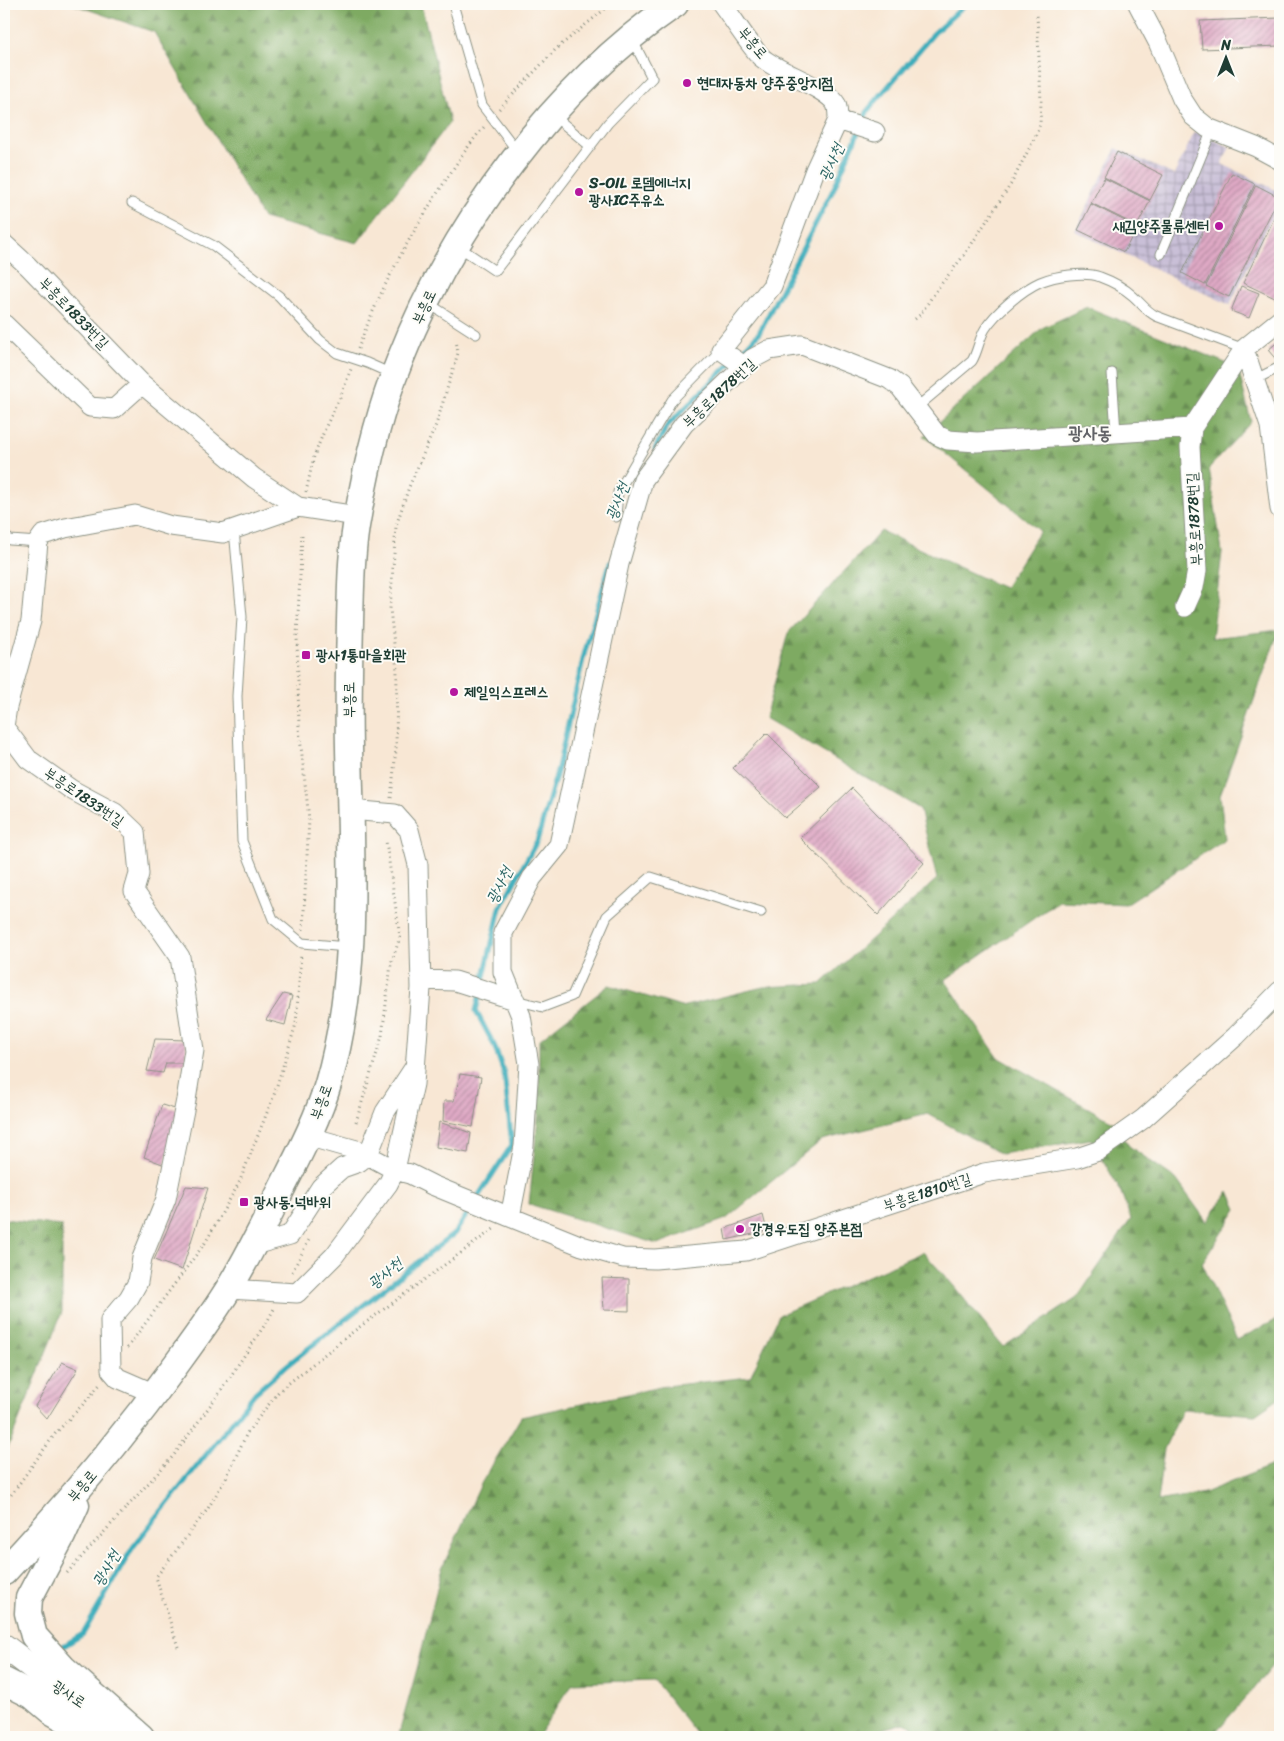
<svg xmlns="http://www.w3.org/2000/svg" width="1284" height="1741" font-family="Sriracha,'Poor Story',sans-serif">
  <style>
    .industrial { fill: url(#industrial-grid) }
    .forest { fill: url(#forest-firs); stroke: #4e744b }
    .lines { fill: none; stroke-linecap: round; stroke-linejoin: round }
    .stream { stroke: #3eadbb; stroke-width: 5 }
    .building { fill: url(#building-hatch) }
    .service-casing { stroke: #8c9284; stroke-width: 11 }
    .minor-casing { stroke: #8c9284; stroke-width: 21 }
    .tertiary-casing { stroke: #8c9284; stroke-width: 26 }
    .secondary-casing { stroke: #8c9284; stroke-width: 29 }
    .path { stroke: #8c9284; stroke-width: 3; stroke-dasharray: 1 4; stroke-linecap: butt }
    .service { stroke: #fff; stroke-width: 9 }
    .minor { stroke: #fff; stroke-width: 19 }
    .tertiary { stroke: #fff; stroke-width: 24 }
    .secondary { stroke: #fff; stroke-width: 26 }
    .poi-dot { fill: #b5179e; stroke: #fdfcf7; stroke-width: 2 }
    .labels { text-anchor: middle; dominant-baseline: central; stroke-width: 4; stroke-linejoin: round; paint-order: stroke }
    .street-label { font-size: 15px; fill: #1f3d34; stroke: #fdfcf7 }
    .poi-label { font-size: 15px; font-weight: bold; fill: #1f3d34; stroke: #fdfcf7; text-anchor: start }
    .water-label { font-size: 16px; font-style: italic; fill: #2a6463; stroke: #fdfcf7 }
    .quarter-label { font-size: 18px; font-weight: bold; fill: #626367; stroke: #fdfcf7 }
  </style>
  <defs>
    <pattern id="industrial-grid" width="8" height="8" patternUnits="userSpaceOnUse" patternTransform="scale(1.25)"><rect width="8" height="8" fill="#c9bfd7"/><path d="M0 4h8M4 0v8" fill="none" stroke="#a39caf"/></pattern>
    <pattern id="forest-firs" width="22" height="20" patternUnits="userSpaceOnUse" patternTransform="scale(1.25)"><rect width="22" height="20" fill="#7eaa62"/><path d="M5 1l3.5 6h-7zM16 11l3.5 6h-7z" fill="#678c52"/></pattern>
    <pattern id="building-hatch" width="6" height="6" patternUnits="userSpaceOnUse" patternTransform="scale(1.25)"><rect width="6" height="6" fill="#dfa9c5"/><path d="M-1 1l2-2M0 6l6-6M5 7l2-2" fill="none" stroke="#b48ba1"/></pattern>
  </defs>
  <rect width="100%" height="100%" fill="#fdfcf7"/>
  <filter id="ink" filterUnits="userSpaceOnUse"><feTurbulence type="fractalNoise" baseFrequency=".02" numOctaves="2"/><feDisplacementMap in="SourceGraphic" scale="10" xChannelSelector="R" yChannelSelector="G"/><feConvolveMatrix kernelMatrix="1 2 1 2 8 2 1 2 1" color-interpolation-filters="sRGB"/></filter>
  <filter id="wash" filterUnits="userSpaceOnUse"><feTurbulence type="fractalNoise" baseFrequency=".0096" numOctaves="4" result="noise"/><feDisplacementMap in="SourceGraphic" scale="20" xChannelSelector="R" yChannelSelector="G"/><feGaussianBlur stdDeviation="1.12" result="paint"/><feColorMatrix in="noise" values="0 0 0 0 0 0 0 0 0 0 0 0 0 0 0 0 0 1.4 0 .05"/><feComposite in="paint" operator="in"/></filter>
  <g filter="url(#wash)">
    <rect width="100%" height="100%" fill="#f8e7d4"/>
    <path class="industrial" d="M1195,131L1230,147L1222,164L1280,192V200L1230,305L1075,231L1116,148L1174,175Z"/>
    <path class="forest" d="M72,4H421L450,122L357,243L263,218L154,32Z
      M1087,307L1238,368L1251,422L1209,468L1222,552L1212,638L1279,630L1220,795L1225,839L1126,904L1059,901L945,980L998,1057L1113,1122L1129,1146L1176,1179L1207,1222L1229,1191L1237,1209L1202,1263L1237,1340L1280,1318V1398L1255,1415L1183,1409L1164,1449L1157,1501L1204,1493L1280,1462V1656L1251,1692L1211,1737H936L904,1723L853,1737H699L654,1680L573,1683L537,1737H398L417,1669L442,1568L482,1482L521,1417L665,1386L750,1377L779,1315L923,1252L953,1285L1003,1347L1077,1298L1131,1219L1120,1190L1091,1139L1001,1154L928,1114L822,1140L726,1219L657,1244L529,1204L539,1108V1040L609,985L681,1007L763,987L821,984L937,879L920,809L765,718L788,633L881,531L1004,588L1040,531L924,436L1042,328Z
      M4,1219L62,1226V1312L8,1448L4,1451Z"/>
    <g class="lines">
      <path class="stream" d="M862,124L868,110L934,33L966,4
        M738,356L759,333L833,190L859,131
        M655,449L667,426L732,362
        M477,1198L512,1145L504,1073L494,1045L476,1011L500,908L537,841L557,772L584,655L610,563
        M57,1650L83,1634L133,1547L255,1393L286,1366L455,1233L473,1205"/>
    </g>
    <g id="blocks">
      <path class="building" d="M1280,18V46L1202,49L1200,21Z
        M1117,152L1163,175L1150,200L1104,177Z
        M1232,173L1255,184L1205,285L1182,273Z
        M1104,178L1150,201L1137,226L1091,203Z
        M1256,185L1279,197L1229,297L1206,286Z
        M1091,204L1137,227L1124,252L1078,230Z
        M1280,206V297L1279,300L1243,283Z
        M1241,286L1259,293L1249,318L1231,311Z
        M1280,340V364L1268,350Z
        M767,733L821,787L785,818L733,768Z
        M852,788L924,863L878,915L800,838Z
        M283,994L292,996L285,1025L266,1020Z
        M155,1039L186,1040V1063H166L163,1073L147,1071Z
        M460,1074L481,1077L473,1127L443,1121L444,1101H454Z
        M162,1105L178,1110L165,1165L144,1157Z
        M439,1122L471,1133L468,1153L436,1147Z
        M186,1186L208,1188L182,1270L154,1260Z
        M763,1215L767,1231L726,1240L724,1229Z
        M602,1278L629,1279V1311L604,1310Z
        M62,1362L78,1369L47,1419L35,1406Z"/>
    </g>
  </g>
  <g filter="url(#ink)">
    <use href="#blocks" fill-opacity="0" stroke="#8c9284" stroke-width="1"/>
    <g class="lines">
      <g class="service-casing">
        <path id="service" d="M453,4L482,105L518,152
          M554,116L590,146
          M132,203L214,246L279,296L320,340L337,353L367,363L392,374
          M459,247L495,271L608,123L652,78L632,39
          M1161,254L1212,130
          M428,303L476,334
          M1112,373L1116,433
          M1254,380L1280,367
          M916,408L972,361C978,351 979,339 985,329C995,313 1022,290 1040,282C1054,276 1085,271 1100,277C1111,281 1124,288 1133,296C1141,303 1146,311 1156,316L1244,349
          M616,517L618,492L672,400L721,350
          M234,530L242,617L237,696L242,841L273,919L302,943L347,947
          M4,535L10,540L38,542
          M515,1000L543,1007L572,996L607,916L651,877L761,912"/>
      </g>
      <g class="minor-casing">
        <path id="minor" d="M722,4C734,20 748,43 761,57C779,73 826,87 836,104C838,109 838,114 838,120L815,170L772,286L721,350L744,366
          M1138,4L1158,42L1182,99L1193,116L1208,128L1256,147L1280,160
          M838,120L875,132
          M4,244L28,266L142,384L254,478L298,507L357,516
          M4,324L90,407L114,409L142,384
          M1244,349L1270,426L1280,509
          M1185,607L1194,587L1197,570L1190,447L1192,428
          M421,980L455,981L515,1000
          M307,1136L360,1151L395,1170L410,1174L432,1185L510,1217L582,1246L623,1258L655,1259L746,1251L984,1173L1077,1158L1098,1151L1143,1119L1236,1036L1280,991
          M510,1217L524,1146L529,1064L521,1016L503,972V933L532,878L559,845L619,564L643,480L684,424L752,359L769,350L802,345L889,379L900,387L937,435L948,440L977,442L1192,428L1244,349L1280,320
          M254,1245L290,1235L321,1187L342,1168L359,1162L368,1155L385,1112L414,1068
          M229,1289L297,1293L334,1256L388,1184L395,1170L414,1084L421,988L418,865L409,830L395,814L351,810
          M155,1394L118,1378L111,1370L110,1320L129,1298L138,1282L142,1258L166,1199L186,1100L194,1050L180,957L134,891L139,874L135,832L115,813L72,790L28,759L4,727L7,707L31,621L38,542L43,535L65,528L135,515L171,526L223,533L298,507"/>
      </g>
      <g class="tertiary-casing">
        <path id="tertiary" d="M4,1646L58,1687L108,1719"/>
      </g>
      <g class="secondary-casing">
        <path id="secondary" d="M76,1505L62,1536L29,1598L28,1613L34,1636L63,1668L141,1737
          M4,1572C65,1507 122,1439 175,1366C194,1340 214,1313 231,1285C249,1255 265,1223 281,1190C298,1156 317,1121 328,1084C360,975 351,859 349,747C348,705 349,663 350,622C351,586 351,550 358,515C367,463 380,409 400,360C453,225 554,87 675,4
          M4,1681L32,1695L51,1711L81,1728L133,1734"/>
      </g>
      <path class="path" d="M499,109L556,49L611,4
        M915,319L920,315L938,288L965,254L1011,184L1036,135L1040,124L1041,102L1037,14
        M358,349C378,293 408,239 440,189C454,168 467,146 484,127
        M306,492L314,456L327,424L340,398L351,369
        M302,535L297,635L299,728L309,819L303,930
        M391,798L396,750L397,670L390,609L396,526L409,487L436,425L458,353L456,340
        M356,1122L382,1036L391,964L400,937L386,841
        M292,1272L310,1238
        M127,1348L205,1243L239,1183L274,1095L296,1024L301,954
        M4,1502L11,1495L55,1434L87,1400L101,1383
        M67,1573L174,1455L220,1392L268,1320L275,1307
        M178,1647L156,1577L207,1510L226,1478L247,1433L279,1391L350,1334L495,1228"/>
      <use href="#service" class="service"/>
      <use href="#minor" class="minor"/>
      <use href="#tertiary" class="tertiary"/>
      <use href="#secondary" class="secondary"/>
    </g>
  </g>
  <g class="poi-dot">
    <circle cx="687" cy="83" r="5"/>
    <circle cx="579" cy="192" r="5"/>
    <circle cx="1219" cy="226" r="5"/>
    <rect x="301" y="650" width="10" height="10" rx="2.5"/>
    <circle cx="454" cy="692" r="5"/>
    <rect x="239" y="1197" width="10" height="10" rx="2.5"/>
    <circle cx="740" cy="1229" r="5"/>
  </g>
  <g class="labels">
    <g class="street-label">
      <text transform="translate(753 43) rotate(50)">부흥로</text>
      <text transform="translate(424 307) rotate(-65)">부흥로</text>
      <text transform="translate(74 313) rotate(46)">부흥로1833번길</text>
      <text transform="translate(719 393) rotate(-43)">부흥로1878번길</text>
      <text transform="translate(1194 519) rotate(-93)">부흥로1878번길</text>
      <text transform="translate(349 700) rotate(-90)">부흥로</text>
      <text transform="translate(84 797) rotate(34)">부흥로1833번길</text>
      <text transform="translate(321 1102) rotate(-70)">부흥로</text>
      <text transform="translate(927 1192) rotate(-18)">부흥로1810번길</text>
      <text transform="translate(82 1486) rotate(-50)">부흥로</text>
      <text transform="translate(69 1694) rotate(34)">광사로</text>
    </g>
    <g class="poi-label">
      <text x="697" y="83">현대자동차 양주중앙지점</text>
      <text x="589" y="183">S-OIL 로뎀에너지<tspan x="589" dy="17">광사IC주유소</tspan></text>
      <text x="1209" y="226" text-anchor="end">새김양주물류센터</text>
      <text x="316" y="655">광사1통마을회관</text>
      <text x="464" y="692">제일익스프레스</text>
      <text x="254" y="1202">광사동.넉바위</text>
      <text x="750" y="1229">강경우도집 양주본점</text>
    </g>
    <g class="water-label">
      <text transform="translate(831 162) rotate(-66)">광사천</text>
      <text transform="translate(617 501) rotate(-69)">광사천</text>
      <text transform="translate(499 885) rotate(-63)">광사천</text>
      <text transform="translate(385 1273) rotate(-39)">광사천</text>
      <text transform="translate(106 1568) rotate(-60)">광사천</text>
    </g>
    <g class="quarter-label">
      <text x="1090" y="433">광사동</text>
    </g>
  </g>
  <rect width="1284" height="1741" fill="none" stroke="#fdfcf7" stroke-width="20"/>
  <g transform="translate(1226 58)" stroke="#fdfcf7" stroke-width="4" paint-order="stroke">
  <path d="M0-4L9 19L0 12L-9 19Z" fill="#1f3d34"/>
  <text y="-8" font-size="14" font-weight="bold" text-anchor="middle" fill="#1f3d34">N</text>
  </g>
</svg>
